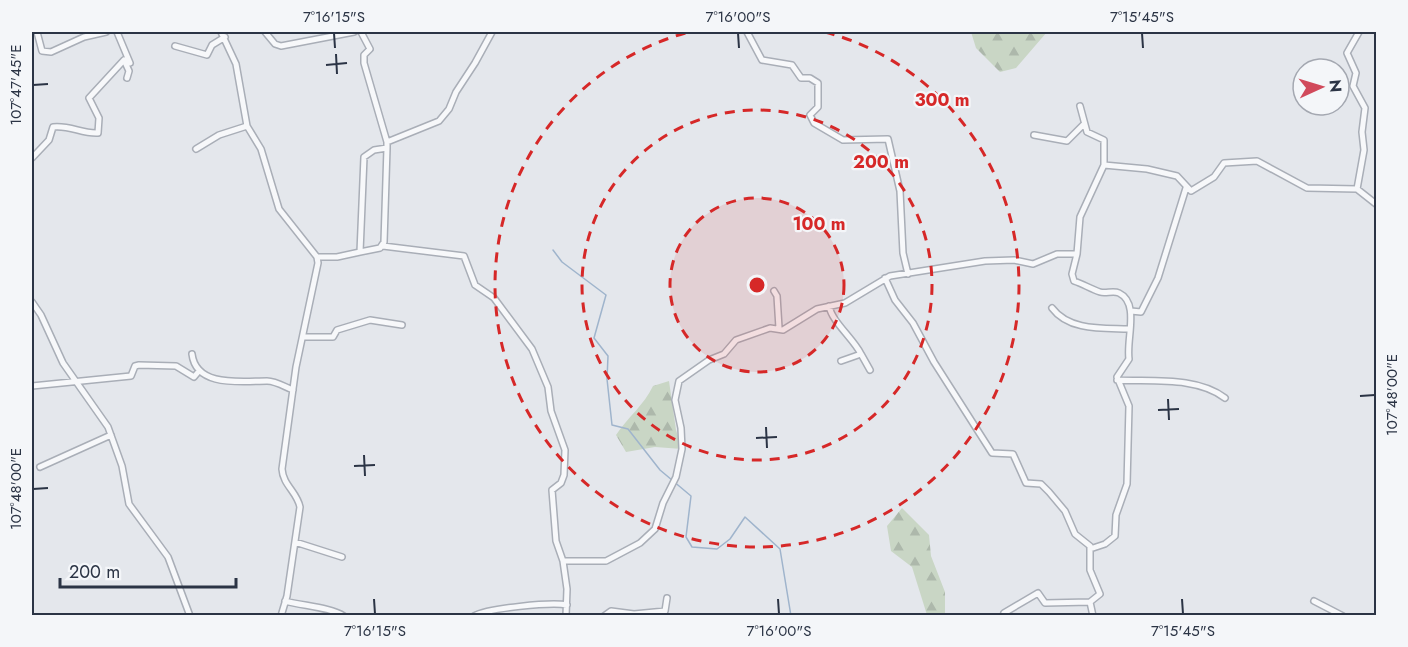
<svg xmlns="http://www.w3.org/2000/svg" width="1408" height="647" font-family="Jost,sans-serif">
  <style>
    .forest { fill: url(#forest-firs) }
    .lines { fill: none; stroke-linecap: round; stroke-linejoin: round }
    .stream { stroke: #9fb4cc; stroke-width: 1.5 }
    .street-casing { stroke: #a9aeb7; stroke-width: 8 }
    .street { stroke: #f7f8fa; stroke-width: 5 }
    .ticks { fill: none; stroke: #2b3445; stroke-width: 2 }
    .ring { fill: none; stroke: #d62828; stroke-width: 3; stroke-dasharray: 10 8 }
    .centre { fill: #d62828; stroke: #f4f6f9; stroke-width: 3 }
    .ring-label { font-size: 18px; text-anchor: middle; font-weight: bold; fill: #d62828; stroke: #f4f6f9; stroke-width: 4.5; stroke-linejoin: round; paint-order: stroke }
    .neatline { fill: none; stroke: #2b3445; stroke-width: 2 }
    .ticks-label { font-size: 15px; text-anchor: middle; fill: #2b3445 }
  </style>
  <defs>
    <pattern id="forest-firs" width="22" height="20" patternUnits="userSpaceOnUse" patternTransform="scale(1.5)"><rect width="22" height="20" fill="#c9d6c5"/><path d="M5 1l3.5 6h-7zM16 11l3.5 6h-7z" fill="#adb8ab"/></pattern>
  </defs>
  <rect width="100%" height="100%" fill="#e4e7ec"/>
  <path class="forest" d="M971,32H1047L1016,68L1000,72L976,48Z
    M669,381L676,430L682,449L655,447L626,452L616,435C628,417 644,405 653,386Z
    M902,508L929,535L931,556L945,592V615H927L912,567L891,551L887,526Z"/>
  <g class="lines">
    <path class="stream" d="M553,250L562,262L606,295L594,338L608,356L607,379L612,425L628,429L660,470L691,496L686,537L692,547L717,549L730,539L745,517L780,549L791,616"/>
    <g class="street-casing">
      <path id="street" d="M37,32L42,51L51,52L84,37L106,32
        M117,32L130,63
        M221,32L236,64L247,126L261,149L279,209L317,257L318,263L296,367L282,469C283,485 297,492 300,507L287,596L281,616
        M265,32L275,44L281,46L354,32
        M361,32L370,49L364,55V63L387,142
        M747,32L762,60L792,65L801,78H810L818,83V107L810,115L814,123L843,140L888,139L900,191L903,253L908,274
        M175,46L207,55L212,45L225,37
        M1080,106L1087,132L1104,140V165L1147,169L1177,176L1191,191L1214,177L1224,163L1257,161L1307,188L1357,189L1376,204
        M1034,135L1067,141L1084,124
        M196,149L219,135L247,126
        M32,158L49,140L53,127C70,125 82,134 98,133L99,118L89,98L124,60L129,71L127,78
        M1357,189L1364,150L1362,132L1365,108L1353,86L1356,73L1347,53L1359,32
        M383,246L464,256L475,285L494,298L532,349L548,387L551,411L565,450L564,475L561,483L552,490L556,541L563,561
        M360,252L380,248L384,242L387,148
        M1077,254L1080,217L1104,165
        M317,257H337L360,252L364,157L374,150L387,148V142L439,121L449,109L456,92L475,63L492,32
        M885,278L895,300L913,323L934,362L992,453L1013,454L1026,483L1041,484L1049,492L1065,511L1075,534L1090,546V570L1100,594L1090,602L1093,616
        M774,291L777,296L779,328
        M32,302L41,315L63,363L108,427L122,466L129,504L168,557L190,616
        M829,306C832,322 853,338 861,354L841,361
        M1052,308C1069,331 1103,328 1128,329
        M1131,311L1141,312L1158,278L1186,188
        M303,337H333L337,330L370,320L402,325
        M192,354C196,388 242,381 267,381C276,381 285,387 293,390
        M861,354L870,370
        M1117,380C1150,382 1197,376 1225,398
        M32,386L131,376L135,366L139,365L176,366L194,377L199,371
        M40,467L111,435
        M295,542L342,557
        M285,601C303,606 330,607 344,616
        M1314,601L1343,616
        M1004,613L1038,593L1045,603L1090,602
        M474,616C488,608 551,602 567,605
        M566,616L567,589L563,561H606L640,543L655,529L663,503L676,477L682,449L681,428L675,400L679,381L709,360L724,354L736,340L770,328L783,330L817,309L845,303L890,276L985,261L1014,260L1033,264L1057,254H1077L1072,274L1074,281C1083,284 1091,289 1100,292C1106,294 1113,290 1119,293C1140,303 1126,339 1129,359L1117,377L1129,406L1127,484L1116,515L1115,536L1105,544L1090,549
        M604,616L611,611L634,614L665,611L667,598"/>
    </g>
    <use href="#street" class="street"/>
  </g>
  <path class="ticks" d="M334,33L335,48M738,33L739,48M1142,33L1143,48M336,54L337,74M326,65L347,63M33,85L48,84M1360,396L1375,395M1168,399L1169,420M1158,410L1179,409M766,427L767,448M756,438L777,437M364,455L365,476M354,466L375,465M33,489L48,488M374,599L375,614M778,599L779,614M1182,599L1183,614"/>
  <circle cx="757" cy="285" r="87" fill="#d62828" fill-opacity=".12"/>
  <g class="ring">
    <circle cx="757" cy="285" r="87"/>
    <circle cx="757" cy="285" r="175"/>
    <path d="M825 32A262 262 0 1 1 689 32"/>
  </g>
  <circle cx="757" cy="285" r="9" class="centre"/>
  <g class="ring-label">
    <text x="942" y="106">300 m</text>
    <text x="881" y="168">200 m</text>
    <text x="819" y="230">100 m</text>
  </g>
  <rect width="1408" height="647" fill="none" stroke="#f4f6f9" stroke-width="66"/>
  <g transform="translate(1321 87) rotate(86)"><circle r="28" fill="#f4f6f9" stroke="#a4a8b1" stroke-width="1.5"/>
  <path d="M0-4.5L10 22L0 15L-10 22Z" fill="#d1495b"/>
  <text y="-9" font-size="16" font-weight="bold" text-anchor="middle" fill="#2b3445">N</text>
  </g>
  <path d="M60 578v9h176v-9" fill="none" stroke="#2b3445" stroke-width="3"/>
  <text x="69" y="578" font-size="18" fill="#2b3445" stroke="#f4f6f9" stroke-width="4.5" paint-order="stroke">200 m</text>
  <rect x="33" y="33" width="1342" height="581" class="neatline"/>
  <g class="ticks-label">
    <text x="334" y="22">7°16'15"S</text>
    <text x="738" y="22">7°16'00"S</text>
    <text x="1142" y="22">7°15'45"S</text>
    <text transform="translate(16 85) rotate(-90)" y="5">107°47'45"E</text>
    <text transform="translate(1392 395) rotate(-90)" y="5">107°48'00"E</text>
    <text transform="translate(16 489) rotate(-90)" y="5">107°48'00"E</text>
    <text x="375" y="636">7°16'15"S</text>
    <text x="779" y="636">7°16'00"S</text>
    <text x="1183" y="636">7°15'45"S</text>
  </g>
</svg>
